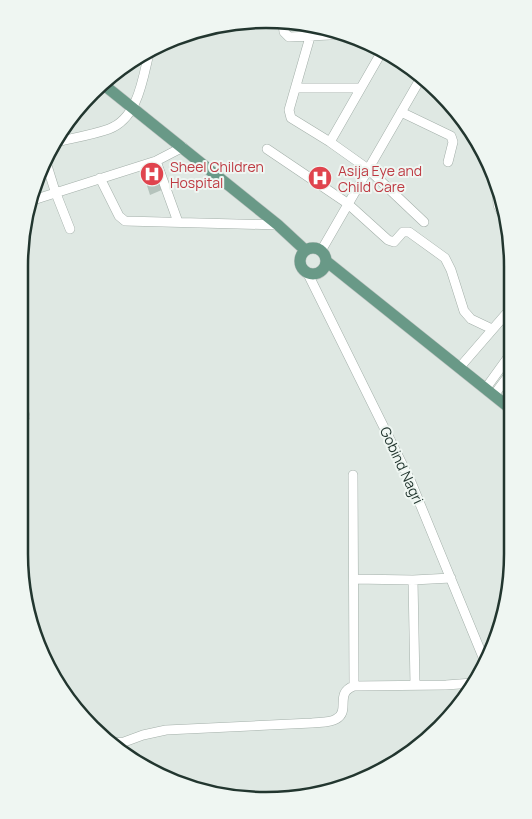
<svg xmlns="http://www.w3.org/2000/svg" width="532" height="819" font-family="Manrope,sans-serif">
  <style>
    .building { fill: #b5c3bc }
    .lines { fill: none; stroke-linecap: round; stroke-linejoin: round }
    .minor-casing { stroke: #a3afa9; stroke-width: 10 }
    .major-casing { stroke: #bdc3c1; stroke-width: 12 }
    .minor { stroke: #fff; stroke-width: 9 }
    .major { stroke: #699987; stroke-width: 11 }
    .labels { text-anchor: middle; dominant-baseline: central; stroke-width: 4; stroke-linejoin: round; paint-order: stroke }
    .health-label { font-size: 14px; fill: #be3a42; stroke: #eff6f2; text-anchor: start }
    .street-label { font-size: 14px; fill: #22362f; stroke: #eff6f2 }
    .rim { fill: none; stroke: #22362f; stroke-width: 2.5 }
  </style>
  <rect width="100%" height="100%" fill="#dfe8e3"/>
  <path class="building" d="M147,168L148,172L156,168L164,189L150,195L142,170Z"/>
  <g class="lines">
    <g class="minor-casing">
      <path id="minor" d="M283,24L284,32L289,37L350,34
        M310,37L289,110L291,118L330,142L368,169L424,222
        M296,88H361
        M401,112L451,136L453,142L448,162
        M56,142C73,138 92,135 109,129C139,118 143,76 150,49
        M330,142L381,53
        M267,149L347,203L388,240L394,242L403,232H409L445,258L451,270L464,311L471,319L492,329
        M45,159L55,191L70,229
        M156,161L178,222
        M100,178L119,216L125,221L278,225
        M497,190L498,205L504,218
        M30,201L156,161L183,147
        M321,251L422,76
        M307,272L411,482L485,662
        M460,367L512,307
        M486,388L512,352
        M494,395L512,371
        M20,421L25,417L20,392
        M353,475L354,686
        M354,579L413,580L451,578
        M413,580L415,685
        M110,743L124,742L143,735L166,730L312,723C319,722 330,723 336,719C351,711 334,693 354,686L446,685L473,683"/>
    </g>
    <g class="major-casing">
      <path id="major" d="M104,85L278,225L305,250
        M300 261a13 13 0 1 1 26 0a13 13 0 1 1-26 0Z
        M326,261L512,410"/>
    </g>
    <use href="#minor" class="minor"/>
    <use href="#major" class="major"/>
  </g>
  <defs>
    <g id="hospital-disc" transform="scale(1.25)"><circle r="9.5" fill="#e0444e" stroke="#eff6f2"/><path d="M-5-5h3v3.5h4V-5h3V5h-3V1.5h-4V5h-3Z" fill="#fff"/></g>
  </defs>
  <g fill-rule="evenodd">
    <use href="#hospital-disc" x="152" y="174"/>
    <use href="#hospital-disc" x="320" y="178"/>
  </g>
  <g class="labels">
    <g class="health-label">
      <text x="170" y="166">Sheel Children<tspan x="170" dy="16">Hospital</tspan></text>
      <text x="338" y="170">Asija Eye and<tspan x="338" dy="16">Child Care</tspan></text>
    </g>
    <g class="street-label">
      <text transform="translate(402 465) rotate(65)">Gobind Nagri</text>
    </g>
  </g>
  <path d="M0 0H532V819H0ZM266 28H266A238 238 0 0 1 504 266V554A238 238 0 0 1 266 792H266A238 238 0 0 1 28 554V266A238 238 0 0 1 266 28Z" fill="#eff6f2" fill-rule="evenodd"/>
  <path class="rim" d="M266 28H266A238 238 0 0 1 504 266V554A238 238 0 0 1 266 792H266A238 238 0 0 1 28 554V266A238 238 0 0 1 266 28Z"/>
</svg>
